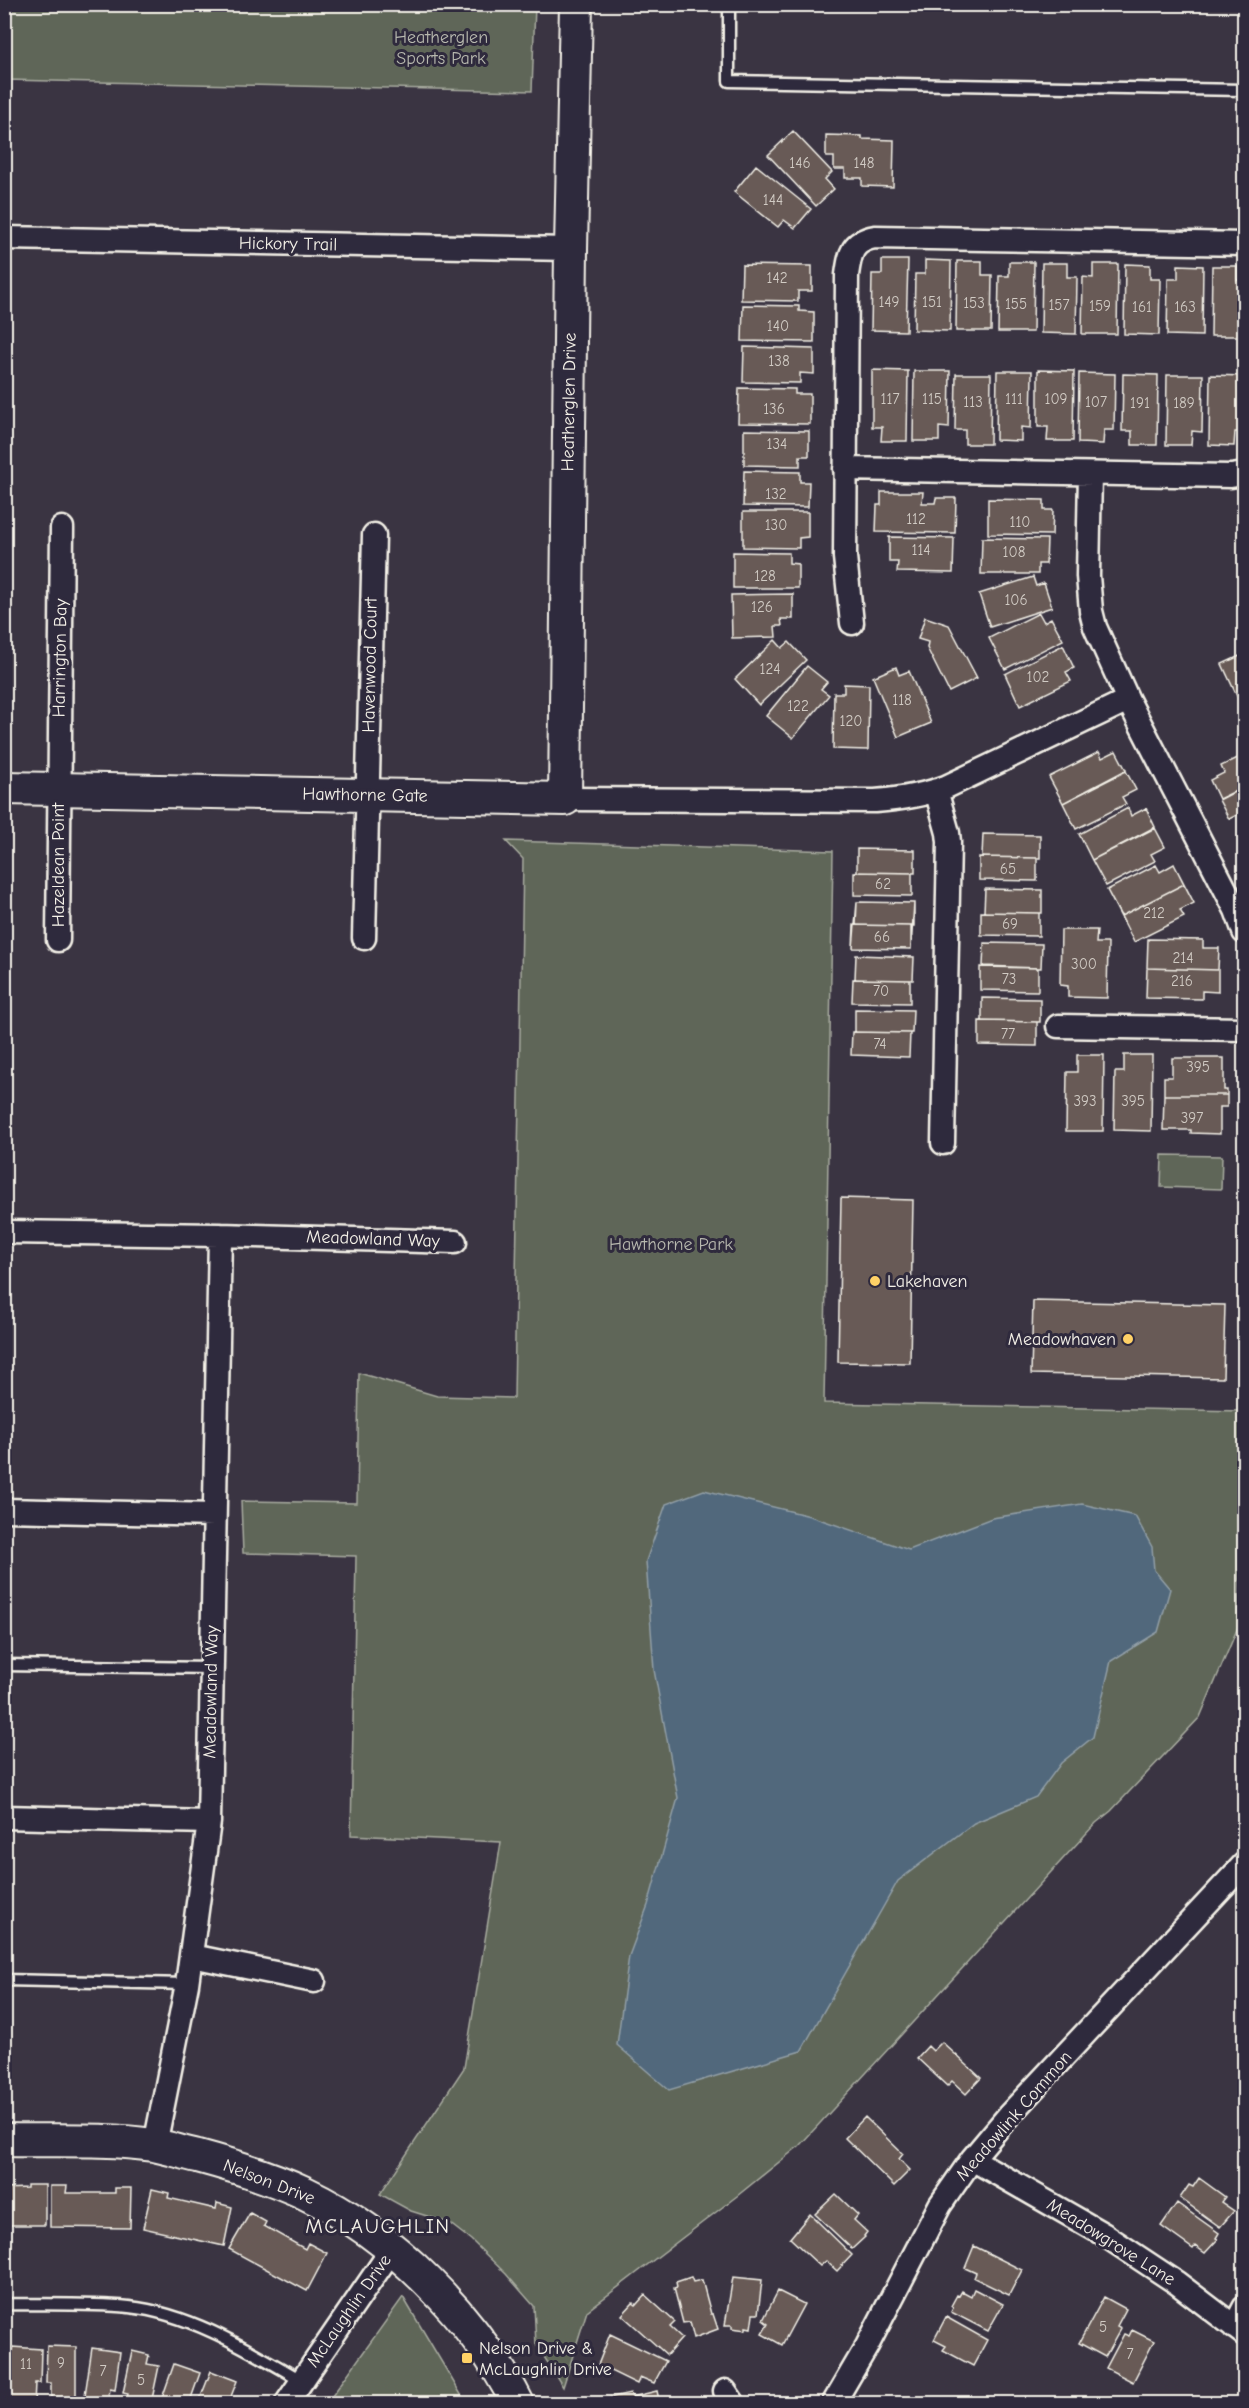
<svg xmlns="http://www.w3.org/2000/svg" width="1249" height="2408" font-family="'Comic Neue',sans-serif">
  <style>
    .green { fill: #5e6659; stroke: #a9aca0; stroke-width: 1.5 }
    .water { fill: #51687c; stroke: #929fa7; stroke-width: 1.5 }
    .building { fill: #675a56; stroke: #f4f1e8; stroke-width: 1.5 }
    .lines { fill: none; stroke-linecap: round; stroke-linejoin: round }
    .lane-casing { stroke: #f4f1e8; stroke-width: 15 }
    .street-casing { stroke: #f4f1e8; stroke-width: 27 }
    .secondary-casing { stroke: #f4f1e8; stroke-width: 36 }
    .lane { stroke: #2f2a3d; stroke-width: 10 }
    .street { stroke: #2f2a3d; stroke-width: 22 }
    .secondary { stroke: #2f2a3d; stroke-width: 32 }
    .poi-dot { fill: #ffd166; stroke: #2f2a3d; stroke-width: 2 }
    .labels { text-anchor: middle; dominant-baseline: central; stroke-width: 6; stroke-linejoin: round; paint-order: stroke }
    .number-label { font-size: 15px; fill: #d1cbc4 }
    .park-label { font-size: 18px; fill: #b8b9af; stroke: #2f2a3d }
    .street-label { font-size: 18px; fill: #f4f1e8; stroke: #2f2a3d }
    .poi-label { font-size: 18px; fill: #f4f1e8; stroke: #2f2a3d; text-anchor: start }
    .quarter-label { font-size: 21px; letter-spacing: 1.5px; fill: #f4f1e8; stroke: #2f2a3d }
  </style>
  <rect width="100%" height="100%" fill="#3a3442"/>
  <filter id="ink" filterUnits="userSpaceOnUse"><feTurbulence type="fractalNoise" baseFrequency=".0167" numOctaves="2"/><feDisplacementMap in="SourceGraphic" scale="12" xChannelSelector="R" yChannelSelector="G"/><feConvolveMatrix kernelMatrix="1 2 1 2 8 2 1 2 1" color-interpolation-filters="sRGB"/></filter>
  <g filter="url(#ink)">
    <path class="green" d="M4,5H535L532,91L5,80Z
      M506,841L833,851L824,1403L1242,1411L1238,1627L1200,1717L1111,1811L1096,1823L799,2146L737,2196L587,2311L563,2387L536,2344L534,2306L506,2274L471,2240L449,2223L411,2211L380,2194L464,2068L501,1842L351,1835L356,1556L243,1553L241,1501L357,1503L359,1373L437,1396L514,1398L523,859Z
      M1162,1155L1222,1156L1221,1189L1161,1187Z
      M403,2297L466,2403H327Z"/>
    <path class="water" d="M704,1490L810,1516L909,1550L992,1518L1082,1504L1135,1516L1152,1547L1154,1570L1170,1589L1158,1632L1111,1661L1093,1737L1061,1763L1036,1797L974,1823L898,1881L801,2051L669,2090L617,2045L629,1956L648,1905L678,1798L654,1670L646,1561L666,1504Z"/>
    <path class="building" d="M793,131L832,172L825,179L834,189L816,206L768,155Z
      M826,135L862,136V139L894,140L893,187L862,186V178H845V169H834V157H826Z
      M756,165L811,209L795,228L784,220L778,227L734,192Z
      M882,260H908L906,331L871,330L872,274H882Z
      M925,260L951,261L950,331L914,330L915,274H925Z
      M957,261H982V275H992L991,331H956Z
      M1009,262H1034L1033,332H998L999,276H1009Z
      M1042,263H1067V277H1077L1076,334L1041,333Z
      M1093,264H1118L1117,334H1082L1083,277L1093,278Z
      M1125,264L1150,265V279H1160L1159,335L1124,334Z
      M742,265L812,266V291H798V301L741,300Z
      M1178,265L1203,266L1202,336L1167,335L1168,279H1178Z
      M1212,266H1237V280H1244V336H1211Z
      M743,305L799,306V311L814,312V342L742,341Z
      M744,347L814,349V374L800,373V383L743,382Z
      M872,370L908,371L907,441H881L882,427H872Z
      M1038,370L1074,371L1073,441H1047L1048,427H1038Z
      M914,371H950L949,428L939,427V441H913Z
      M997,371H1032L1031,428L1021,427V441L996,440Z
      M1079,373L1115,374L1114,430H1104L1103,444L1078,443Z
      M956,374H991L990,444H965V430H955Z
      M1123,374L1158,375L1157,445H1132V431H1122Z
      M1167,375H1203L1202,432L1192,431L1191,445H1166Z
      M1210,375L1244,376V432H1235L1234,446L1209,445Z
      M739,388L795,389V394H810V424L738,423Z
      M744,430L809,431V456H800V466L744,465Z
      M744,471L800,472V482H809L808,507L743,506Z
      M881,492H923L922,503H935L936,498H956L955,533L876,532L877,505H881Z
      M988,499L1044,500V510H1053L1052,535L988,534Z
      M743,512H808V537L799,538V548L743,547Z
      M889,537L954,538L953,573L897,572L898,562H889Z
      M982,538L1047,539L1046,564H1038V574H981Z
      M733,552L789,553V563L798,564V588H733Z
      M1033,577L1036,586L1044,583L1052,607L990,627L979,594Z
      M793,594V619H781L782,626H775L776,637L732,638L731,595Z
      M1039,613L1044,622L1051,618L1063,640L1005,669L989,638Z
      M925,617L949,625L977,678L949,692L927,648L928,642L918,639Z
      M775,640L782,648L789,642L806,660L759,705L735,679Z
      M1063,645L1074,668L1066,672L1071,681L1020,706L1005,674Z
      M1244,654V711L1222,664Z
      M807,666L827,682L821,689L829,695L793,738L766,716Z
      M896,667L899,675L909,671L931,723L898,737L873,677Z
      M844,684L869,685L868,750L833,749L834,693H844Z
      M1116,751L1126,770L1063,803L1049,777L1099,752L1102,758Z
      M1116,751L1126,770L1063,803L1049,777L1099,752L1102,758Z
      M1244,755V787L1219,799L1210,780L1224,773L1221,766Z
      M1244,755V787L1219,799L1210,780L1224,773L1221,766Z
      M1126,771L1136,790L1122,797L1126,804L1076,829L1063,803Z
      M1126,771L1136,790L1122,797L1126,804L1076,829L1063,803Z
      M1244,787V816L1243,812L1229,819L1219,800Z
      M1244,787V816L1243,812L1229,819L1219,800Z
      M1128,808L1131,816L1146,808L1155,827L1092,860L1079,834Z
      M1128,808L1131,816L1146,808L1155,827L1092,860L1079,834Z
      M1155,828L1165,847L1151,854L1155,861L1106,886L1092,860Z
      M1155,828L1165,847L1151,854L1155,861L1106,886L1092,860Z
      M983,834L1040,835V858L982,857Z
      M983,834L1040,835V858L982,857Z
      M857,849L915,850V873L857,872Z
      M857,849L915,850V873L857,872Z
      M979,857L1037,858V881L979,880Z
      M979,857L1037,858V881L979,880Z
      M1174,864L1194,903L1180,910L1184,917L1134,942L1107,890L1156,865L1160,872Z
      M1174,864L1184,884L1121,916L1107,890L1156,865L1160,872Z
      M854,872L912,873V896L854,895Z
      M854,872L912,873V896L854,895Z
      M1184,884L1194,903L1180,910L1184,917L1134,942L1121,916Z
      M985,889L1042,890V913L984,912Z
      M985,889L1042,890V913L984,912Z
      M857,902L914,903L911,949L853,948Z
      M857,902L914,903V926L856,925Z
      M981,912L1039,913V936L981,935Z
      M981,912L1039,913V936L981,935Z
      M854,925L911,926V949L853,948Z
      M1061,930H1097L1096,943H1108L1107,998L1068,997V986L1060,985Z
      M1148,939L1203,940V948H1219L1218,970L1147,968Z
      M1148,939L1203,940V948H1219L1218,970L1147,968Z
      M984,943L1042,944L1041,968L983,966Z
      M984,943L1042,944L1041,968L983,966Z
      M856,955L914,957L913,980L855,979Z
      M856,955L914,957L913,980L855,979Z
      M980,967L1038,968V991L980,990Z
      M980,967L1038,968V991L980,990Z
      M1147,968L1218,970V992L1202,991V999L1146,998Z
      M1147,968L1218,970V992L1202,991V999L1146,998Z
      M853,979L910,980V1003L852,1002Z
      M853,979L910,980V1003L852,1002Z
      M982,998L1040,999V1022L982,1021Z
      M982,998L1040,999V1022L982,1021Z
      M855,1009L913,1010L912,1033L855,1032Z
      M855,1009L913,1010L912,1033L855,1032Z
      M979,1021L1037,1022V1046L979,1045Z
      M979,1021L1037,1022V1046L979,1045Z
      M852,1032L910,1033L909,1057L851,1055Z
      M852,1032L910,1033L909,1057L851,1055Z
      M1077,1055H1104L1103,1131H1066L1067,1072H1077Z
      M1124,1055H1152L1151,1131L1114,1130L1115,1072H1124Z
      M1172,1058H1224V1090H1227V1095H1164V1077H1172Z
      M1164,1095H1227V1107H1220V1134L1191,1133V1130H1163Z
      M841,1198L913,1200L910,1363L838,1362Z
      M1033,1301L1225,1305L1223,1378L1031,1374Z
      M942,2042L981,2078L966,2094L952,2081L947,2086L917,2058L928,2046L933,2051Z
      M865,2117L903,2154L899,2159L910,2170L894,2186L845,2138Z
      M1199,2178L1225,2197L1221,2202L1234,2211L1220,2227L1180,2198L1189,2185L1193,2187Z
      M27,2185H45V2225H4V2189L27,2188Z
      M50,2186H67L66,2193H115V2188H131L130,2228L50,2227Z
      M152,2189L169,2193L168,2198L216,2209L217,2203L232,2207L224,2246L143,2228Z
      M836,2194L858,2215L854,2220L867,2232L864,2236L865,2237L852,2249L815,2214Z
      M1177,2203L1219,2233L1216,2238L1218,2239L1205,2253L1195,2246L1193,2249L1161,2226Z
      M250,2213L266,2222L264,2226L305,2249L308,2243L327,2253L307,2291L229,2249Z
      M810,2214L852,2255L837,2271L826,2261L820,2266L790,2238Z
      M974,2246L1022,2270L1009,2295L974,2278L976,2273L965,2268Z
      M691,2277L693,2282L702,2280L711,2314H713L718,2329L694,2338L690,2322L683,2323L674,2288L677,2287L676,2282Z
      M733,2277L762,2280L758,2314H753L751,2328L746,2327V2330L732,2328V2325H725Z
      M974,2289L1003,2304L988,2331L951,2312L953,2308L951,2306L957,2295L959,2296L962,2291L971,2296Z
      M778,2291L804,2304L782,2345L762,2334L768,2324L763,2320Z
      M645,2295L675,2322L670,2327L682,2338L667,2355L622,2315L633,2303L636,2305Z
      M1104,2297L1126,2309L1117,2326L1121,2328L1105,2357L1079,2343Z
      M946,2317L987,2340L973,2366L943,2350L946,2346L934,2340Z
      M1132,2330L1154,2341L1133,2382L1106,2368L1124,2334L1129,2336Z
      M610,2334L666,2361L654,2383L640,2377L637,2384L598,2365Z
      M47,2346L76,2347V2402H51V2383H46Z
      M12,2347L41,2349L40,2383H35L34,2404L8,2403Z
      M92,2348L120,2352L115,2390L110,2389L108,2404L84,2402Z
      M132,2351L149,2355L147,2364L159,2366L151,2404H126L128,2394L123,2393Z
      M174,2364L200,2373L189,2404H160Z
      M211,2371L237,2381L228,2404H198Z
      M657,2391L660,2404L591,2402L630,2393L632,2397Z"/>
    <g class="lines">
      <g class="lane-casing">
        <path id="lane" d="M729,4V81L1244,90
          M4,1665L212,1668
          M4,1980L187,1984
          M4,2304C46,2305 88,2303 129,2307C189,2313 249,2350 301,2380"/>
      </g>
      <g class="street-casing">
        <path id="street" d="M4,238L571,249
          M845,469L1231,476L1244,474
          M1090,474L1088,576L1091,611L1095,627L1128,700L1236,910L1244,932
          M852,623L845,557L847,275C850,253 852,241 875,237L1244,244
          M936,790L948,833L949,842L943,1143
          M565,799L875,801C900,799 922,796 946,787L1128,700
          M364,938L374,535
          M58,940L62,528
          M1058,1026L1244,1029
          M4,1232L220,1235L455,1242
          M4,1510L214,1515
          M4,1817L209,1822
          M192,1956L314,1981
          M155,2145L187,1984L209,1822L220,1235
          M972,2159L1103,2234L1177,2283L1244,2334
          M1234,2327L1244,2308
          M725,2391L734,2404
          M286,2404L393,2248
          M833,2404L867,2346L940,2205L972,2159L1009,2115L1244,1864"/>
      </g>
      <g class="secondary-casing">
        <path id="secondary" d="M4,788L565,799L571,249L576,4
          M4,2140C54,2141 105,2138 154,2145C169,2148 184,2153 198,2156C235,2166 271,2177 305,2193C392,2234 475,2318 518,2404"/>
      </g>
      <use href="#lane" class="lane"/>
      <use href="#street" class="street"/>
      <use href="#secondary" class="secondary"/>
    </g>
  </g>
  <g class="poi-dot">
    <circle cx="875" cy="1281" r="6"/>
    <circle cx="1128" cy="1339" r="6"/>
    <rect x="461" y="2352" width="12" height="12" rx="3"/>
  </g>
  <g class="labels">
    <g class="number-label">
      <text x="800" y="163">146</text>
      <text x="864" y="163">148</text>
      <text x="773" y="200">144</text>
      <text x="777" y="278">142</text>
      <text x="889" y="302">149</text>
      <text x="932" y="302">151</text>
      <text x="974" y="303">153</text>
      <text x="1016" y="304">155</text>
      <text x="1059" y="305">157</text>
      <text x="1100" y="306">159</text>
      <text x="1142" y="307">161</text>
      <text x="1185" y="307">163</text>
      <text x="778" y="326">140</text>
      <text x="779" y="361">138</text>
      <text x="890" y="399">117</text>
      <text x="932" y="399">115</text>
      <text x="1014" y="399">111</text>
      <text x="1056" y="399">109</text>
      <text x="973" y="402">113</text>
      <text x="1096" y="402">107</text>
      <text x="1140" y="403">191</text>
      <text x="1184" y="403">189</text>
      <text x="774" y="409">136</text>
      <text x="777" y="444">134</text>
      <text x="776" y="494">132</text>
      <text x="916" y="519">112</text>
      <text x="1020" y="522">110</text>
      <text x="776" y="525">130</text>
      <text x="921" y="550">114</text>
      <text x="1014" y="552">108</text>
      <text x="765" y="576">128</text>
      <text x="1016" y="600">106</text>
      <text x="762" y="607">126</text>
      <text x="770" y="669">124</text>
      <text x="1038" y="677">102</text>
      <text x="902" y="700">118</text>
      <text x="798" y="706">122</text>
      <text x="851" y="721">120</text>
      <text x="1008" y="869">65</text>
      <text x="883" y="884">62</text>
      <text x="1154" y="913">212</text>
      <text x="1010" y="924">69</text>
      <text x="882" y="937">66</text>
      <text x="1183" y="958">214</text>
      <text x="1084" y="964">300</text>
      <text x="1009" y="979">73</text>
      <text x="1182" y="981">216</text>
      <text x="881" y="991">70</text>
      <text x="1008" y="1034">77</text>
      <text x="880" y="1044">74</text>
      <text x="1198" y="1067">395</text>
      <text x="1085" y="1101">393</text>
      <text x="1133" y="1101">395</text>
      <text x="1192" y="1118">397</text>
      <text x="1103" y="2327">5</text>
      <text x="1130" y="2354">7</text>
      <text x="61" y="2363">9</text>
      <text x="26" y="2364">11</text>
      <text x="103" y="2371">7</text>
      <text x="141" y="2380">5</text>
    </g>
    <g class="park-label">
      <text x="441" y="37">Heatherglen<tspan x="441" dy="21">Sports Park</tspan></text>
      <text x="671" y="1244">Hawthorne Park</text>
    </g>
    <g class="street-label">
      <text transform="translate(288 244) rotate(1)">Hickory Trail</text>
      <text transform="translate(569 402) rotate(-89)">Heatherglen Drive</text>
      <text transform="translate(60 658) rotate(-89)">Harrington Bay</text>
      <text transform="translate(370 665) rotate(-89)">Havenwood Court</text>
      <text transform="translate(365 795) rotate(1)">Hawthorne Gate</text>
      <text transform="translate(58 865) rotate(-90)">Hazeldean Point</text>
      <text transform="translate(373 1239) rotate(2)">Meadowland Way</text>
      <text transform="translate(211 1692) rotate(-89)">Meadowland Way</text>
      <text transform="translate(1014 2116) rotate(-49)">Meadowlink Common</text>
      <text transform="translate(269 2182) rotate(21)">Nelson Drive</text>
      <text transform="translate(1111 2242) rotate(32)">Meadowgrove Lane</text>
      <text transform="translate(349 2311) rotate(-55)">McLaughlin Drive</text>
    </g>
    <g class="poi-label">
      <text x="887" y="1281">Lakehaven</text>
      <text x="1116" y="1339" text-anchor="end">Meadowhaven</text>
      <text x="479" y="2348">Nelson Drive &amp;<tspan x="479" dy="21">McLaughlin Drive</tspan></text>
    </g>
    <g class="quarter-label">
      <text x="378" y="2226">MCLAUGHLIN</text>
    </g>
  </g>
  <rect width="1249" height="2408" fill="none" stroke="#2f2a3d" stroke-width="24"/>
  <rect x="12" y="12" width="1225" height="2384" fill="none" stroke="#f4f1e8" stroke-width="2" filter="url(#ink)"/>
</svg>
